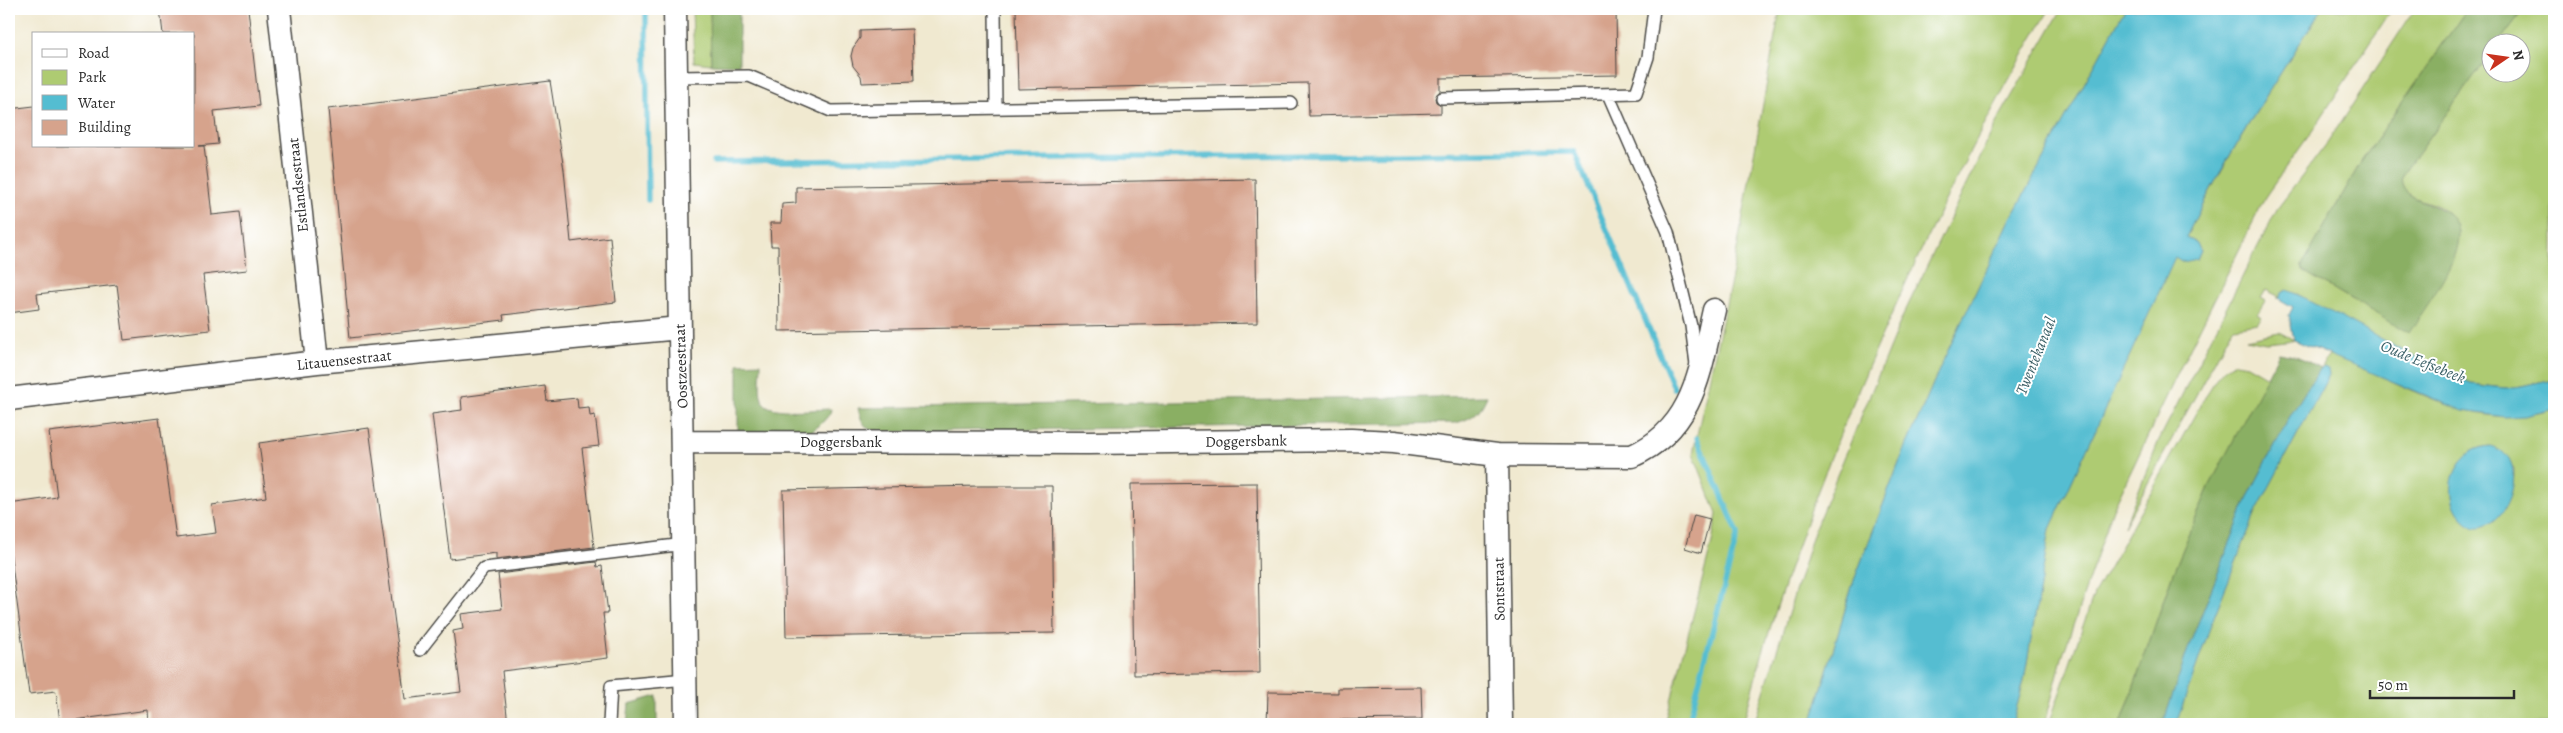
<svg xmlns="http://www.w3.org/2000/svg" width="2563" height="733" font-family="Alegreya,serif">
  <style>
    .green { fill: #aecb72; stroke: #6c7b4e; fill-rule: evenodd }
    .forest { fill: #8aaf64; stroke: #5a6d48 }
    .water { fill: #54bdd1; stroke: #40747e }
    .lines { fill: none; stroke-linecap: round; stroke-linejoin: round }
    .stream { stroke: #54bdd1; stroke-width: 5.5 }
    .building { fill: #d6a38c }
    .lane-casing { stroke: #494844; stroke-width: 14 }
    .street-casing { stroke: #494844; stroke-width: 25 }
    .lane { stroke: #fff; stroke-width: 11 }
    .street { stroke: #fff; stroke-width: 22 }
    .labels { text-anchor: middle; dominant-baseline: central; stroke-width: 4; stroke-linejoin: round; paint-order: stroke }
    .street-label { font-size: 15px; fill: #2b2b2b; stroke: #fff }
    .water-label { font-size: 16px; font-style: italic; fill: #395e65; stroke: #fff }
  </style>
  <rect width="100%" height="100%" fill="#fff"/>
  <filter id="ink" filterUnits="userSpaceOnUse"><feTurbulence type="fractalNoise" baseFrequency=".02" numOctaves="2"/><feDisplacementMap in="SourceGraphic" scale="10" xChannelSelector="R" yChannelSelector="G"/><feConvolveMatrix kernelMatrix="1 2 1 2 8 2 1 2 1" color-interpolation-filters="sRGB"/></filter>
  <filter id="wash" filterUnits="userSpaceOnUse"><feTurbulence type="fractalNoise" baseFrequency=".0096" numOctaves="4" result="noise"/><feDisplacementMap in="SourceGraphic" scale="20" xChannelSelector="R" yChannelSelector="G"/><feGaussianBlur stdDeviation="1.12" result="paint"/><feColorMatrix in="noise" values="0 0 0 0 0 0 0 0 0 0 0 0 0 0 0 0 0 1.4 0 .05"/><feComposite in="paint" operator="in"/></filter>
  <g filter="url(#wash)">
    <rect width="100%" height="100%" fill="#f0e9d0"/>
    <path class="green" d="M692,9H710L711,64L694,62Z
      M1780,9H2050C1989,110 1936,215 1888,322C1830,452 1778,587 1743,724H1665L1712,542L1717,514L1693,453L1733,272Z
      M2062,9H2125L2011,218L1942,363L1899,463L1853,583L1811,724H1754L1814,531L1901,320L1995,125Z
      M2322,9H2392L2315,127L2267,194L2184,360L2113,509L2062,658L2045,724H2012L2024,680L2050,529L2175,256L2197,259L2201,250L2196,242L2186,237C2225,158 2274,83 2322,9Z
      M2415,9H2467L2361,162L2302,266L2304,271L2352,300L2453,255L2458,232C2454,226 2449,213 2443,209C2429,199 2397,200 2402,175L2490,54V72H2520V42H2499L2524,9H2554V379L2522,386L2504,388L2471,384L2427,364L2297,294L2284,291L2278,299V296L2266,290L2261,298L2266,301L2258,314L2262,317L2257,323L2234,327L2232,329L2124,527L2159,440L2277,209L2328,142Z
      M2279,332L2294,340L2267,343L2246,339Z
      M2330,354C2355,365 2381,376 2407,388C2460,411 2496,426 2554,409V724H2176L2213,619L2257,510L2329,375L2324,367L2320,368ZM2490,446L2514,469C2515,501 2496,508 2475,527C2439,510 2446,450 2490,446Z
      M2236,363L2247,365L2268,377L2209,487L2173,573L2121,724H2049L2094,594L2206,395C2214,384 2221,366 2236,363Z"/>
    <path class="forest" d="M710,9H739V65L711,64Z
      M2467,9H2524L2499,42H2490V54L2402,175C2395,208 2456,197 2458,233C2459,265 2425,307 2409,333L2303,271L2302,266L2361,162Z
      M2279,353L2299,357L2320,368L2289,418L2249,495L2189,646L2163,724H2121L2173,573L2209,487Z
      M761,363C761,374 758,392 763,402C770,415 817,409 831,409L830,414L820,425L808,434H738V364Z
      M1487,396C1480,413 1473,418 1456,423L874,432C863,427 860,418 858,408Z
      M657,696V724H627L629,704Z"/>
    <path class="water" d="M2125,9H2322C2274,83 2225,157 2186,237L2196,242L2201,250L2197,259L2183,262L2175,257L2050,529L2024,680L2012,724H1811L1853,583L1899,463L1942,363L2011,218Z
      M2287,290L2307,299L2427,364L2471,384L2504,388L2522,386L2554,379V409L2525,416L2505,417L2463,411L2294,340L2289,315L2293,307L2279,299L2282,293Z
      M2324,367L2328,369L2329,375L2257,510L2213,619L2176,724H2163L2189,646L2249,495L2289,418L2320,368Z
      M2490,446C2534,457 2509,530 2475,527C2438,510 2446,450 2490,446Z"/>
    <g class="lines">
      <path class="stream" d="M646,9L648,200
        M714,162L1574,152L1674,388
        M1688,724L1738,533L1697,438"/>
    </g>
    <g id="blocks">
      <path class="building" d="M160,9H248L259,106L214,111L218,144L198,146H204L212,215L240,212L247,270L203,275L210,330L124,340L117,285L37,294L39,309L9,313V109L34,106V146H194V34H163Z
        M1016,9H1616L1617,75L1440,78V91L1435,98L1436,102L1441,105V113L1309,116L1308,83L1018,89Z
        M912,29L914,81L862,83L861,76L853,66L851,56L853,48L860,38V31Z
        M550,81L564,170L571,242L610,237L616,302L503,315L504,320L350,338L328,109Z
        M1255,179L1257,323L779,331L778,246H771L770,223H781L782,204L796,203V187Z
        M545,386L547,401L577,398L578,408L589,407L590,416L595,415L599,446L582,448L594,547L496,559V553L450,559L432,414L462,410L461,397Z
        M159,418L176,538L216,533L212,505L266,497L259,443L369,428L405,699L461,692L453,631L463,629L461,614L502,609L498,574L596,562L597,567L602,566L608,613H603L608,658L502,671L508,724H149L148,710L60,722L56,691L29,694L9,542V504L57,497L49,432Z
        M1257,483L1260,673L1134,675L1131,484Z
        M980,486H1052L1054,633L786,637L783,490Z
        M1694,515L1710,519L1701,553L1685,548Z
        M1421,687L1422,719L1326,720V724H1267L1268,692L1338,693V688Z"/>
    </g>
  </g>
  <g filter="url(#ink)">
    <use href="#blocks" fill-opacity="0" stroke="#494844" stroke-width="1"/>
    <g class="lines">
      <g class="lane-casing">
        <path id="lane" d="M995,9L996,108
          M677,77L749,76L831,111L1291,103
          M1608,94L1668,232L1691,326L1696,364
          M1442,98L1636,93L1648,57L1654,9
          M420,650L484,568L685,544
          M609,724L611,686L686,679"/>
      </g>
      <g class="street-casing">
        <path id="street" d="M279,9L317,362
          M675,9L686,724
          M9,399L317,362L680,328
          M683,442L1088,443L1351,440L1394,442L1497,455L1632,456C1695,428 1700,370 1714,310
          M1497,455L1501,724"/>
      </g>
      <use href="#lane" class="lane"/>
      <use href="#street" class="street"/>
    </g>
  </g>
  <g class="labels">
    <g class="street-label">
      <text transform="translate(298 185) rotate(-96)">Estlandsestraat</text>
      <text transform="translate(344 360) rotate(-6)">Litauensestraat</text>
      <text transform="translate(681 366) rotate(-92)">Oostzeestraat</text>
      <text transform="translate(1246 441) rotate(-1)">Doggersbank</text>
      <text x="841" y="442">Doggersbank</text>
      <text transform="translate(1499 589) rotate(-91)">Sontstraat</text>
    </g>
    <g class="water-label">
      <text transform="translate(2036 356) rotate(-68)">Twentekanaal</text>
      <text transform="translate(2423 362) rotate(22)">Oude Eefsebeek</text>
    </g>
  </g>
  <rect width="2563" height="733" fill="none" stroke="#fff" stroke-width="30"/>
  <rect x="32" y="32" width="162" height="115" fill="#ffffff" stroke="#aaaaaa"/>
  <rect x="42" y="49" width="25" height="8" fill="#ffffff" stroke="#aaaaaa"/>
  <text x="78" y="58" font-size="15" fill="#2b2b2b">Road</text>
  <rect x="42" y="70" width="25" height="15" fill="#aecb72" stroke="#aaaaaa"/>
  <text x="78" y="82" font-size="15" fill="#2b2b2b">Park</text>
  <rect x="42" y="95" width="25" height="15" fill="#54bdd1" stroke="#aaaaaa"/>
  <text x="78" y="108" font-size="15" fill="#2b2b2b">Water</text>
  <rect x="42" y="120" width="25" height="15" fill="#d6a38c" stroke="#aaaaaa"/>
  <text x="78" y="132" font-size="15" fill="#2b2b2b">Building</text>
  <g transform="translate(2506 58) rotate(77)"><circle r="24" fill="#ffffff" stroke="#aaaaaa"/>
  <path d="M0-4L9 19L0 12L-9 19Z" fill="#c8321e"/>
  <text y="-8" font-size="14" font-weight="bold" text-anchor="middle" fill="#2b2b2b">N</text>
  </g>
  <path d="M2370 690v8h144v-8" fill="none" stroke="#2b2b2b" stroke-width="2.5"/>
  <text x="2378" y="690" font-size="15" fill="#2b2b2b" stroke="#ffffff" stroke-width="4" paint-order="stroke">50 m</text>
</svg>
